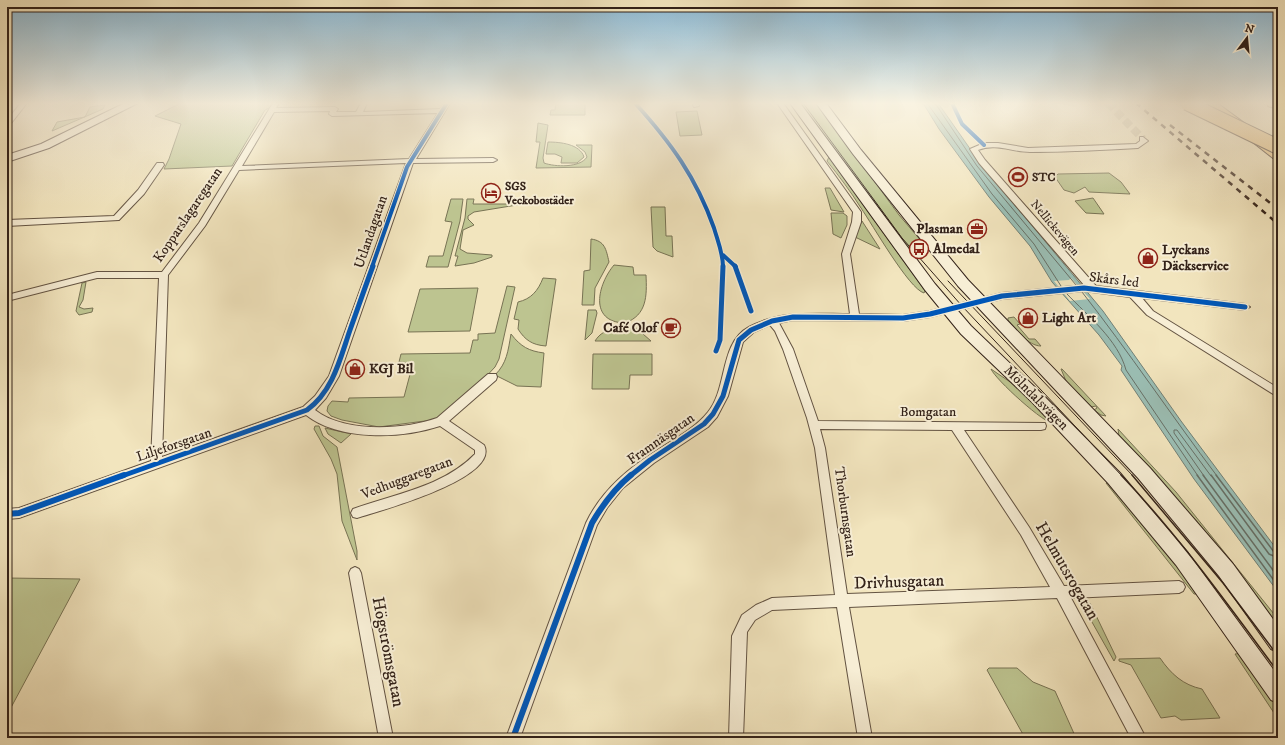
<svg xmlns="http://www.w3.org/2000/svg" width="1285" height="745" font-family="'IM FELL DW Pica',serif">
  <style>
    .green { fill: #bdc490; stroke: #787354 }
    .water { fill: #9bbfb5; stroke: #718077 }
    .pier { fill: #f2e5be }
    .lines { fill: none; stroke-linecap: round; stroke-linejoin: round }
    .shore-far1 { stroke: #677067; stroke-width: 1 }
    .shore { stroke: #677067; stroke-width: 1.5 }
    .street-tunnel { stroke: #ccbe9d; stroke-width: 8; stroke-dasharray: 8 4; stroke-linecap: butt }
    .street-casing { stroke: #635342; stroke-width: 2 }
    .secondary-casing { stroke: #332219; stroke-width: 2 }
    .highway-casing { stroke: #332219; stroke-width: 2 }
    .street { fill: #f7eed5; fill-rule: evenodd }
    .secondary { fill: #f7eed5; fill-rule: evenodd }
    .highway { fill: #e9c27f; fill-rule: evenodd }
    .tram-far1 { stroke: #332219; stroke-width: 1 }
    .tram { stroke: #332219; stroke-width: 1.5 }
    .rail { stroke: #332219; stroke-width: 2.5; stroke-dasharray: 5.5 5.5; stroke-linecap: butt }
    .highway-bridge-casing { stroke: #332219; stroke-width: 16; stroke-linecap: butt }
    .highway-bridge { stroke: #e9c27f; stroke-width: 14 }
    .cycleway-far2-casing { stroke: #f7eed5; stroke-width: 6 }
    .cycleway-far1-casing { stroke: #f7eed5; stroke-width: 8 }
    .cycleway-casing { stroke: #f7eed5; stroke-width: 9 }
    .cycleway-far2 { stroke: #0057b8; stroke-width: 4 }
    .cycleway-far1 { stroke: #0057b8; stroke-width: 5 }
    .cycleway { stroke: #0057b8; stroke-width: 6 }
    .labels { text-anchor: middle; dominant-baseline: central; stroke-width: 4; stroke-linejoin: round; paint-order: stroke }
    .far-poi-label { font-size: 12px; font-weight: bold; fill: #332219; stroke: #f7eed5; text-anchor: start }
    .far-street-label { font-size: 12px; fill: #332219; stroke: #f7eed5 }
    .street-label { font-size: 14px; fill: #332219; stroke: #f7eed5 }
    .poi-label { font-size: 14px; font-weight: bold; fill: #332219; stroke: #f7eed5; text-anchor: start }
    .near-street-label { font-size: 17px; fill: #332219; stroke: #f7eed5 }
  </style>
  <rect width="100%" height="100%" fill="#f2e5be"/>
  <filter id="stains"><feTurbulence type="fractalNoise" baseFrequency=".005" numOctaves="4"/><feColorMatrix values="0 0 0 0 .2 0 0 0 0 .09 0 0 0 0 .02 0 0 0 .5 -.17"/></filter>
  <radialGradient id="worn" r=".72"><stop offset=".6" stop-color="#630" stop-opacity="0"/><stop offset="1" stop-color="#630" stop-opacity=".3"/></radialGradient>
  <path class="green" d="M181,103H273L271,107L265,110L232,166L164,169L169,159L181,124L155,116Z
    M556,103H585V115H550L551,110H555Z
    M799,103H817L899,215L922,242L906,247Z
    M105,105L103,109L52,131L57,122L85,117L90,107Z
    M697,111L702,135L680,136L676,112Z
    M538,123L548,125L543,158L544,163C555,167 580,168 587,157L585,152L576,145H592L591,167L536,168L540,142H536Z
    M548,142C560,142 580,144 584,157L577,163H561L562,157L555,154H546Z
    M829,157L925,291L924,293C909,289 872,224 861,208C851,192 839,176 827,161Z
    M1109,173L1121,182L1130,194L1089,192L1085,187L1074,193L1064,190L1055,177L1058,174Z
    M825,188H830L844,212L831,210Z
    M1093,198L1104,214L1086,213L1075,201Z
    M451,199H463L460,221L448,267H426L429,256H443L452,222L445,221Z
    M467,199H474L473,204H523L474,212L468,216V219L474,225L463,230L460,249L467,253L492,255V257L474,263L455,266L458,256H455L465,218Z
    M651,207H665L666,236H672L673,257L657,251L653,247Z
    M831,213H843L847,216V225L841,238L833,234Z
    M862,221L880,249L855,237Z
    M591,239C605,241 606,249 609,262L595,288L594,305H582L584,271L590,270Z
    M614,265L633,267L634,275H646C647,296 647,315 625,323C588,322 598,284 614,265Z
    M543,278L556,279L546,346C532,345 525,340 518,329L519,320L514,319L518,302C531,299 538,291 543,278Z
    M86,282L83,300L79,307L84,309L93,308L92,312L79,315L76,311L82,283Z
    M507,286L515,287L499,359L495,367L481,382L440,419L379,427L342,420L331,416L327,411L328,406L332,401L348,402L349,398L404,397L413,363L399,362L401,354L470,353L473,340H478V334L495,333Z
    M478,288L470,331L408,332L420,289Z
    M588,310H596L597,313L592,333L585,340Z
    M1014,317L1020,324L1017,325L1029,339H1035L1041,346C1028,346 1016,329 1008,320V318Z
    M635,327L651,341H595C605,325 620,331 635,327Z
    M511,334C521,347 529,351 544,353L541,387L517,386L495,375C507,363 508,351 511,334Z
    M593,354H652V375H630L629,389H592Z
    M991,369L1013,384L1055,424C1045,425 995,379 991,369Z
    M1061,369H1062L1106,416L1101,415L1094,410L1097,408L1096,406L1091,407L1066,381Z
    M315,426H319L323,436L337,447L357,551V560L342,521L337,474L331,459L314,429Z
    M325,428L351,434L341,443L328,434Z
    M1118,429L1176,492L1278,619V627L1119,436Z
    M1109,482L1166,549L1198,594H1194L1106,483Z
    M7,578L80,579L7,715Z
    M1090,603L1116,657L1114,661L1088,615L1086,607Z
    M1244,653L1278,703V719L1235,654Z
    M1160,658C1171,674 1183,685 1202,689L1220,718L1181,720L1175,716L1161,718L1131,665L1119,661V659Z
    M989,668H1017L1033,682L1055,691L1076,738H1025L987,670Z"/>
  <path class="water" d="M923,103H938L980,163L1103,311L1181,421L1278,551V592L1194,479L1121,370L1122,366L1099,335L1052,282L1030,246L989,197L939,129Z"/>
  <path class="pier" d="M1071,278L1090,299L1070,301L1054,281L1069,280Z"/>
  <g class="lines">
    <path class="shore-far1" d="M927,103L992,194L1034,244L1061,286
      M935,103L977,166L1076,285
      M1082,292C1129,352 1171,415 1217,476
      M1067,294C1088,316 1118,340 1126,370L1198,476
      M1204,476L1174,433V430H1177L1211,476"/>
    <path class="shore" d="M1197,475L1278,586
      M1203,475L1278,577
      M1211,475L1269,554L1278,558
      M1216,475L1274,552L1278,553"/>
    <path class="street-tunnel" d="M1108,103L1143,139"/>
    <g class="street-casing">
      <path id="street" d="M21,103H27L9,126L7,127V120Z
        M273,103H279L276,108L335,107L338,109L336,112H356L361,103H367L363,112L441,109L444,103H450L416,159L493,158L497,160L493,162L413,163L339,376L326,398L315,410C344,433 404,430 437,418L488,374H496L497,377L496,380L449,421L484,445C501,478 379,511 357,518L353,517L351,513L353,509C394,494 443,487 475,454V450L440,426C401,439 339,441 306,415L19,518L7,519V509L19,508L151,461L159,278H97L7,301V295L97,272H162L199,223ZM330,111L329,114L332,116L438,113L409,159L242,166L274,112ZM406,163L329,376L315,396L303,407L162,457L168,275L205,226L239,170Z
        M692,103H698L699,106L694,107Z
        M777,103H783L861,212V222L850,254L859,314L903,315L930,311L1002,293L1084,285L979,163L970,149L984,143H998L1028,148L1136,144L1140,141V137H1143L1148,141L1138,148C1102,150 1066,152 1030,152C1012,152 996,143 978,150L985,160L1096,286L1245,304L1250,307L1245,310L1142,298L1153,311L1278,388V397L1147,315L1130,297L1084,291L1002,299L930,317L903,321L793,320L779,323L793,349L818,421L1045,423L1046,426L1045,429L1041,430H964L1029,527L1064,586L1179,581L1183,583L1185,587L1183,591L1179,593L1071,598L1146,738H1131L1057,598L849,607L872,738H858L837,607L772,610L755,620L747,632L743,738H729L732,636L742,615L756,605L772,598L835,595L815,448L807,418L783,349L775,331L770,325L754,332L743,342L728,396L717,417L708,427L654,463L623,488L607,508L597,525L520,738H506L586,523C602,489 631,466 662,447C678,437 696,427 708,412C728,388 719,343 749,327C780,310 815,314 850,314L842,254L852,222L853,212ZM820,429L952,430L1021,535L1050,587L847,594L825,448Z
        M157,163H163L164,165L144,194L119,220L7,226V220L114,216L138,190Z
        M355,567L359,569L361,573L393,738H379L349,573L351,569Z"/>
    </g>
    <g class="secondary-casing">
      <path id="secondary" d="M125,103H138L49,148L7,162V155L41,144Z
        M790,103H800L935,284L971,326L1042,394L1120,473L1188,553L1278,676V703L1271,700L1176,565L1108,483L1032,402L961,334L925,290Z
        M816,103H826L861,150L968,280L1150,468L1233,564L1278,626V652L1271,649L1219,576L1138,478L958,286L853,154Z"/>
    </g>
    <g class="highway-casing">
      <path id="highway" d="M1203,103H1217L1278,148V159L1273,158Z
        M1267,103H1278V109L1268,106Z"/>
    </g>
    <use href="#street" class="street"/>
    <use href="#secondary" class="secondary"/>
    <use href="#highway" class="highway"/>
    <path class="tram-far1" d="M803,103L902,238L962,306L1122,476
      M948,281L1133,476"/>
    <path class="tram" d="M1121,475C1179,536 1228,605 1278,672
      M1132,475L1223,583L1278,656"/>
    <path class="rail" d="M1136,103L1278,224
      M1170,125L1278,209"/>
    <g class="highway-bridge-casing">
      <path id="highway-bridge" d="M1187,103L1278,147"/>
    </g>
    <use href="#highway-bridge" class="highway-bridge"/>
    <g class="cycleway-far2-casing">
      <path id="cycleway-far2" d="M635,103C671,143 696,177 714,228C718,242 723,253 723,267
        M952,103L962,124L984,145
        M723,255L736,267
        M372,267L407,167L447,103"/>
    </g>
    <g class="cycleway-far1-casing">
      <path id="cycleway-far1" d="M735,266L751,311
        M716,351L720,340L723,266
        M122,476L307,410C333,391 340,359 350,330C358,308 365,287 373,266
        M630,476L650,460L704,424L713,414L723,396L739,340L751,330L772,321L793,317L903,318L930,314L1002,296L1084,288L1245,307"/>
    </g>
    <g class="cycleway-casing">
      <path id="cycleway" d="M7,514L19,513L124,475
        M513,738L592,523C603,504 614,489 631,475"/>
    </g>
    <use href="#cycleway-far2" class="cycleway-far2"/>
    <use href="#cycleway-far1" class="cycleway-far1"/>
    <use href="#cycleway" class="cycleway"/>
  </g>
  <linearGradient id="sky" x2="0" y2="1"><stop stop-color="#89b8d4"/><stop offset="0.5" stop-color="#f9f3e2"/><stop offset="1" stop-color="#f9f3e2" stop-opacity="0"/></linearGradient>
  <rect width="1285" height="207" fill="url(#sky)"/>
  <defs>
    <g id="stadium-ring" transform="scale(1)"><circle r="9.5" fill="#f7eed5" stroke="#8f2418" stroke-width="1.5"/><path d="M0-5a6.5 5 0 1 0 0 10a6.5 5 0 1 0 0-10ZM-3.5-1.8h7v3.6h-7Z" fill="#8f2418"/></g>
    <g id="hotel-ring" transform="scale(1)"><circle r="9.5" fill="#f7eed5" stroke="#8f2418" stroke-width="1.5"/><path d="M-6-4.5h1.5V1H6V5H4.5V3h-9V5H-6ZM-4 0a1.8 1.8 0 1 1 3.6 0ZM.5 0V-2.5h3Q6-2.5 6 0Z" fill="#8f2418"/></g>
    <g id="office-ring" transform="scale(1)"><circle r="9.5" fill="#f7eed5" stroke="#8f2418" stroke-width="1.5"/><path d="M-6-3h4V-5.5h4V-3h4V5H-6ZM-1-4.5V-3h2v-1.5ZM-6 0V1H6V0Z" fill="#8f2418"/></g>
    <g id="bus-ring" transform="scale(1)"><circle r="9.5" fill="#f7eed5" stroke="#8f2418" stroke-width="1.5"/><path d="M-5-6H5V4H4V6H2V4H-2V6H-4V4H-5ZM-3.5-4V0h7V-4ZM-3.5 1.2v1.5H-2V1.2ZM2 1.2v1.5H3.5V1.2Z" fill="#8f2418"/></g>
    <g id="shop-ring" transform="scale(1)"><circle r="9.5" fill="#f7eed5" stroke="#8f2418" stroke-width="1.5"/><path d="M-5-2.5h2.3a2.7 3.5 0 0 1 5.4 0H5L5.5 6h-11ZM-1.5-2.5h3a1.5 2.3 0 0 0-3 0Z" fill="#8f2418"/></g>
    <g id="cafe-ring" transform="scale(1)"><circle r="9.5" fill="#f7eed5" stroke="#8f2418" stroke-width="1.5"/><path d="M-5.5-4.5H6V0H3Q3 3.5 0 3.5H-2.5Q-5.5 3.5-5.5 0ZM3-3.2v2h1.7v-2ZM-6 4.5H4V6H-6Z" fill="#8f2418"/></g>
  </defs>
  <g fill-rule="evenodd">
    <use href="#stadium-ring" x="1018" y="177"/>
    <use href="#hotel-ring" x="491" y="193"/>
    <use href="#office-ring" x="977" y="229"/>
    <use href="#bus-ring" x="919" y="249"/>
    <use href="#shop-ring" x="1148" y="258"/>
    <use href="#shop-ring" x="1028" y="318"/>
    <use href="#cafe-ring" x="671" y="328"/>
    <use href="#shop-ring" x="355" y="369"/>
  </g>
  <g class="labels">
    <g class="far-poi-label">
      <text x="1032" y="177">STC</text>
      <text x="505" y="186">SGS<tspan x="505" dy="14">Veckobostäder</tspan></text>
    </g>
    <g class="far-street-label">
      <text transform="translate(1055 228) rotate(50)">Nellickevägen</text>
    </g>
    <g class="street-label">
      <text transform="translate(188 215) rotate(-56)">Kopparslagaregatan</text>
      <text transform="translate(371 232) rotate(-71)">Utlandagatan</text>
      <text transform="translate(1114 280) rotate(7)">Skårs led</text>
      <text transform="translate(1036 398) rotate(45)">Mölndalsvägen</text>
      <text x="928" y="412">Bomgatan</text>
      <text transform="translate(661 439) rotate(-35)">Framnäsgatan</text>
      <text transform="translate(174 445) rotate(-19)">Liljeforsgatan</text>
      <text transform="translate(407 478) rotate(-21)">Vedhuggaregatan</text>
      <text transform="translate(845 512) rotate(82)">Thorburnsgatan</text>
    </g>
    <g class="poi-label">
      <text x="963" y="229" text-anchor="end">Plasman</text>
      <text x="933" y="249">Almedal</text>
      <text x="1162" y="250">Lyckans<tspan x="1162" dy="16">Däckservice</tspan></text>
      <text x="1042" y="318">Light Art</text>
      <text x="657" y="328" text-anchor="end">Café Olof</text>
      <text x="369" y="369">KGJ Bil</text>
    </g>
    <g class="near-street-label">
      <text transform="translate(1067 571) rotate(60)">Helmutsrogatan</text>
      <text transform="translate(899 582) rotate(-2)">Drivhusgatan</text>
      <text transform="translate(388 652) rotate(79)">Högströmsgatan</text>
    </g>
  </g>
  <rect width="1285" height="745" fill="none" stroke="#f2e5be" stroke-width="24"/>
  <rect x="8" y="8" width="1269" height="729" fill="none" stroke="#332219" stroke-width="2"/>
  <rect x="12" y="12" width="1261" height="721" fill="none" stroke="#332219"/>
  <g transform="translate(1247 38) rotate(16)" stroke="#f7eed5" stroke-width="3" paint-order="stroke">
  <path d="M0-3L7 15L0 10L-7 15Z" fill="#332219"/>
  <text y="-6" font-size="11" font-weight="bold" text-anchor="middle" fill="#332219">N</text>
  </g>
  <rect width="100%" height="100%" filter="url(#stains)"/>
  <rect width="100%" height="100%" fill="url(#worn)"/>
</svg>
